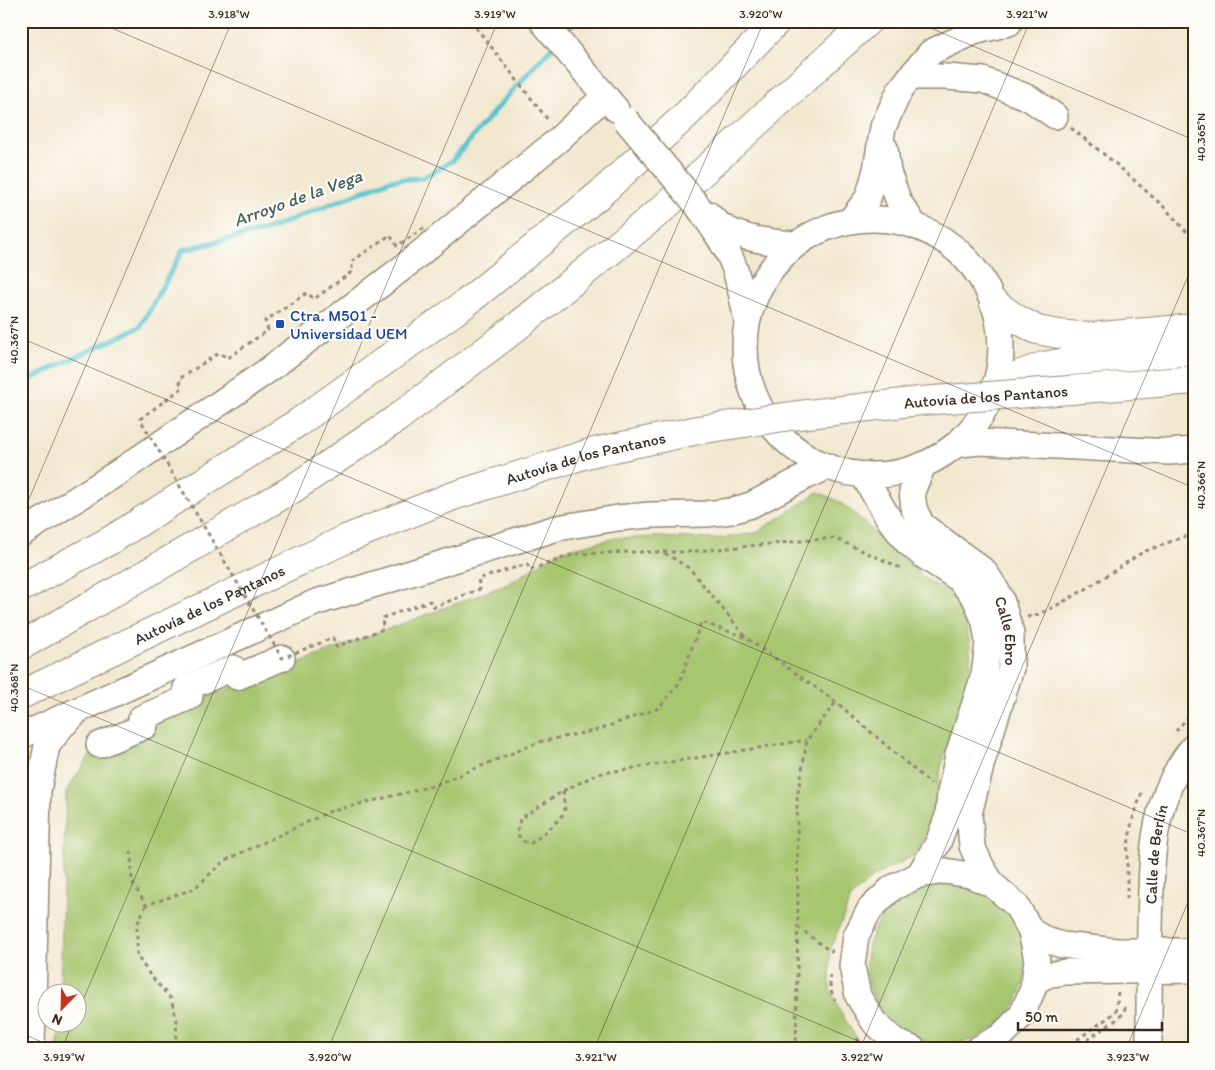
<svg xmlns="http://www.w3.org/2000/svg" width="1215" height="1070" font-family="Itim,sans-serif">
  <style>
    .green { fill: #a7c66f; stroke: #717846 }
    .lines { fill: none; stroke-linecap: round; stroke-linejoin: round }
    .stream { stroke: #55c3cc; stroke-width: 5.5 }
    .minor-casing { stroke: #968977; stroke-width: 28 }
    .major-casing { stroke: #968977; stroke-width: 30 }
    .highway-casing { stroke: #968977; stroke-width: 30 }
    .path { stroke: #968977; stroke-width: 3; stroke-dasharray: 4 4; stroke-linecap: butt }
    .minor { stroke: #fff; stroke-width: 25 }
    .major { stroke: #fff; stroke-width: 28 }
    .highway { stroke: #fff; stroke-width: 28 }
    .minor-bridge-casing { stroke: #968977; stroke-width: 28; stroke-linecap: butt }
    .highway-bridge-casing { stroke: #968977; stroke-width: 30; stroke-linecap: butt }
    .path-bridge { stroke: #968977; stroke-width: 3; stroke-dasharray: 4 4; stroke-linecap: butt }
    .minor-bridge { stroke: #fff; stroke-width: 25 }
    .highway-bridge { stroke: #fff; stroke-width: 28 }
    .ticks { fill: none; stroke: #3b2a1e; stroke-width: 1; stroke-opacity: 0.45 }
    .transit-dot { fill: #1a4fb4; stroke: #fdfcf7; stroke-width: 2 }
    .labels { text-anchor: middle; dominant-baseline: central; stroke-width: 4.5; stroke-linejoin: round; paint-order: stroke }
    .transit-label { font-size: 16px; fill: #164399; stroke: #fdfcf7; text-anchor: start }
    .street-label { font-size: 16px; fill: #3b2a1e; stroke: #fdfcf7 }
    .water-label { font-size: 18px; font-style: italic; fill: #44605b; stroke: #fdfcf7 }
    .neatline { fill: none; stroke: #3b2a1e; stroke-width: 2 }
    .ticks-label { font-size: 12px; text-anchor: middle; fill: #3b2a1e }
  </style>
  <rect width="100%" height="100%" fill="#fdfcf7"/>
  <filter id="ink" filterUnits="userSpaceOnUse"><feTurbulence type="fractalNoise" baseFrequency=".02" numOctaves="2"/><feDisplacementMap in="SourceGraphic" scale="10" xChannelSelector="R" yChannelSelector="G"/><feConvolveMatrix kernelMatrix="1 2 1 2 8 2 1 2 1" color-interpolation-filters="sRGB"/></filter>
  <filter id="wash" filterUnits="userSpaceOnUse"><feTurbulence type="fractalNoise" baseFrequency=".0096" numOctaves="4" result="noise"/><feDisplacementMap in="SourceGraphic" scale="20" xChannelSelector="R" yChannelSelector="G"/><feGaussianBlur stdDeviation="1.12" result="paint"/><feColorMatrix in="noise" values="0 0 0 0 0 0 0 0 0 0 0 0 0 0 0 0 0 1.4 0 .05"/><feComposite in="paint" operator="in"/></filter>
  <g filter="url(#wash)">
    <rect width="100%" height="100%" fill="#f2e8d0"/>
    <path class="green" d="M818,492L838,501L855,514L886,544L911,565L924,578L947,592L962,609L970,645L971,674L953,725L941,767L930,829L915,855L873,877L851,897L830,951V989L841,1013L860,1044L869,1049H58L59,1023L78,1022V992H60L66,792L90,755L210,696L508,584L560,551L616,538L658,537L715,539L756,533Z
      M866 964a80 80 0 1 1 160 0a80 80 0 1 1-160 0Z"/>
    <g class="lines">
      <path class="stream" d="M562,36L575,21
        M21,384L63,363L140,327L183,250L266,230L391,180L423,178L452,161L504,100L554,45"/>
    </g>
  </g>
  <g filter="url(#ink)">
    <g class="lines">
      <g class="minor-casing">
        <g id="minor">
          <path d="M542,21L616,109"/>
          <path d="M910,77H947L983,80L1029,98L1055,116"/>
          <path d="M885,148L888,172L899,202L915,226"/>
          <path d="M697,205C710,224 725,243 733,264C740,282 743,302 747,321"/>
          <path d="M708,214C713,219 718,224 723,227C744,240 772,242 796,244"/>
          <circle cx="873" cy="347" r="128"/>
          <path d="M850,221L868,198L876,170L883,127L900,90L910,77L931,52L974,32L1009,23"/>
          <path d="M960,444L980,442L1169,452L1194,450"/>
          <path id="s1" d="M923,466L912,491L914,509L922,525L984,571L994,586L1001,599L1011,633V668L982,762L969,814L972,846L981,866L993,885"/>
          <path d="M863,475L889,519L907,542L924,556L959,579L975,598L985,622L988,643L984,675L958,755L950,793L948,816L938,843L919,875"/>
          <path d="M21,534L119,472L267,371L401,269L558,140L605,96"/>
          <path d="M21,736L314,603L557,528L618,518L650,515L706,514L731,511L751,505L807,476L828,467"/>
          <path d="M99,745L145,726L141,718L190,697L186,688L233,668L237,677L282,658"/>
          <path d="M1031,931L1046,940L1062,945L1117,951H1194"/>
          <path d="M1034,982L1047,975L1065,972L1194,970"/>
          <path d="M32,1049L38,790L47,746L61,727L73,716"/>
          <path d="M913,1049L896,1042L874,1022L858,996L852,966L856,936L870,909L892,888L919,875L945,871L970,875L993,885L1016,905L1031,931L1037,960L1033,989L1021,1016L1000,1037L978,1049"/>
          <path id="s2" d="M1149,1049C1149,1008 1149,967 1150,927C1152,861 1149,800 1194,746"/>
        </g>
      </g>
      <g class="major-casing">
        <path id="major" d="M994,303L1017,319L1037,330L1059,334L1089,337L1194,328
          M995,387L1021,374L1043,366L1071,361L1194,351"/>
      </g>
      <g class="highway-casing">
        <g id="highway">
          <path d="M1070,390L1194,380"/>
          <path d="M21,588L111,540L299,422L466,303L600,194L687,114L777,21"/>
          <path d="M21,646L291,490L396,419L509,333L660,211L868,21"/>
          <path id="s3" d="M21,695L105,654L346,539L453,496L590,453L698,430"/>
        </g>
      </g>
      <path class="path" d="M471,21L548,120
        M1071,128L1116,164L1164,207L1194,240
        M631,552H686L834,538L903,569
        M665,553L690,569L745,636
        M1027,617L1037,615L1054,607L1086,589L1143,552L1194,533
        M1176,731L1194,710
        M563,791L565,812C555,824 544,835 531,843L522,841L517,833L520,819L563,791L597,774L807,740
        M131,851L132,882L146,905L194,889L224,861L331,811L433,786L539,742L597,730L659,708L680,682L701,622L745,637L836,702L931,784
        M1127,899V852L1132,821L1142,792
        M146,905L137,925V956L150,975L171,999L177,1021L175,1049
        M798,927L830,951H833
        M830,975V989L835,1000
        M857,1038L861,1044L868,1048
        M796,1049L798,907L797,799L807,740L836,702
        M1064,1049L1116,1012L1118,992
        M1074,1049L1116,1020L1124,1013L1126,1003"/>
      <use href="#minor" class="minor"/>
      <use href="#major" class="major"/>
      <use href="#highway" class="highway"/>
      <g class="minor-bridge-casing">
        <path id="minor-bridge" d="M626,120L697,205"/>
      </g>
      <g class="highway-bridge-casing">
        <g id="highway-bridge">
          <path id="s4" d="M698,430L791,416L920,401L1070,390"/>
        </g>
      </g>
      <path class="path-bridge" d="M424,228L397,246L390,235L351,262L353,271L314,299L307,293L265,321L268,330L228,358L219,353L179,379L182,388L140,419L282,658L333,638L336,647L383,629L382,618L430,601L434,607L480,589L478,579L527,564L530,570L574,554L631,552"/>
      <use href="#minor-bridge" class="minor-bridge"/>
      <use href="#highway-bridge" class="highway-bridge"/>
    </g>
  </g>
  <path class="ticks" d="M95,21L1194,488M914,21L1194,140M21,338L1194,835M21,518L232,21M21,685L877,1049M78,1012L498,21M21,1033L58,1049M62,1049L73,1022M328,1049L764,21M594,1049L1030,21M860,1049L1194,262M1126,1049L1194,888"/>
  <rect class="transit-dot" x="275" y="319" width="10" height="10" rx="2.5"/>
  <g class="labels">
    <g class="transit-label">
      <text x="290" y="315">Ctra. M501 -<tspan x="290" dy="18">Universidad UEM</tspan></text>
    </g>
    <g class="street-label">
      <text stroke="none"><textPath href="#s4" startOffset="290">Autovía de los Pantanos</textPath></text>
      <text stroke="none"><textPath href="#s3" startOffset="614">Autovía de los Pantanos</textPath></text>
      <text stroke="none"><textPath href="#s3" startOffset="209">Autovía de los Pantanos</textPath></text>
      <text stroke="none"><textPath href="#s1" startOffset="206">Calle Ebro</textPath></text>
      <text stroke="none"><textPath href="#s2" startOffset="195">Calle de Berlín</textPath></text>
    </g>
    <g class="water-label">
      <text transform="translate(298 198) rotate(-20)">Arroyo de la Vega</text>
    </g>
  </g>
  <rect width="1215" height="1070" fill="none" stroke="#fdfcf7" stroke-width="55"/>
  <g transform="translate(62 1008) rotate(203)"><circle r="24" fill="#fdfcf7" stroke="#afa8a0"/>
  <path d="M0-4L9 19L0 12L-9 19Z" fill="#c8321e"/>
  <text y="-8" font-size="14" font-weight="bold" text-anchor="middle" fill="#3b2a1e">N</text>
  </g>
  <path d="M1018 1022v8h144v-8" fill="none" stroke="#3b2a1e" stroke-width="2.5"/>
  <text x="1025" y="1022" font-size="15" fill="#3b2a1e" stroke="#fdfcf7" stroke-width="4" paint-order="stroke">50 m</text>
  <rect x="28" y="28" width="1160" height="1014" class="neatline"/>
  <g class="ticks-label">
    <text x="229" y="18">3.918°W</text>
    <text x="495" y="18">3.919°W</text>
    <text x="761" y="18">3.920°W</text>
    <text x="1027" y="18">3.921°W</text>
    <text transform="translate(1201 137) rotate(-90)" y="4">40.365°N</text>
    <text transform="translate(14 340) rotate(-90)" y="4">40.367°N</text>
    <text transform="translate(1201 485) rotate(-90)" y="4">40.366°N</text>
    <text transform="translate(14 688) rotate(-90)" y="4">40.368°N</text>
    <text transform="translate(1201 833) rotate(-90)" y="4">40.367°N</text>
    <text x="64" y="1061">3.919°W</text>
    <text x="330" y="1061">3.920°W</text>
    <text x="596" y="1061">3.921°W</text>
    <text x="862" y="1061">3.922°W</text>
    <text x="1128" y="1061">3.923°W</text>
  </g>
</svg>
